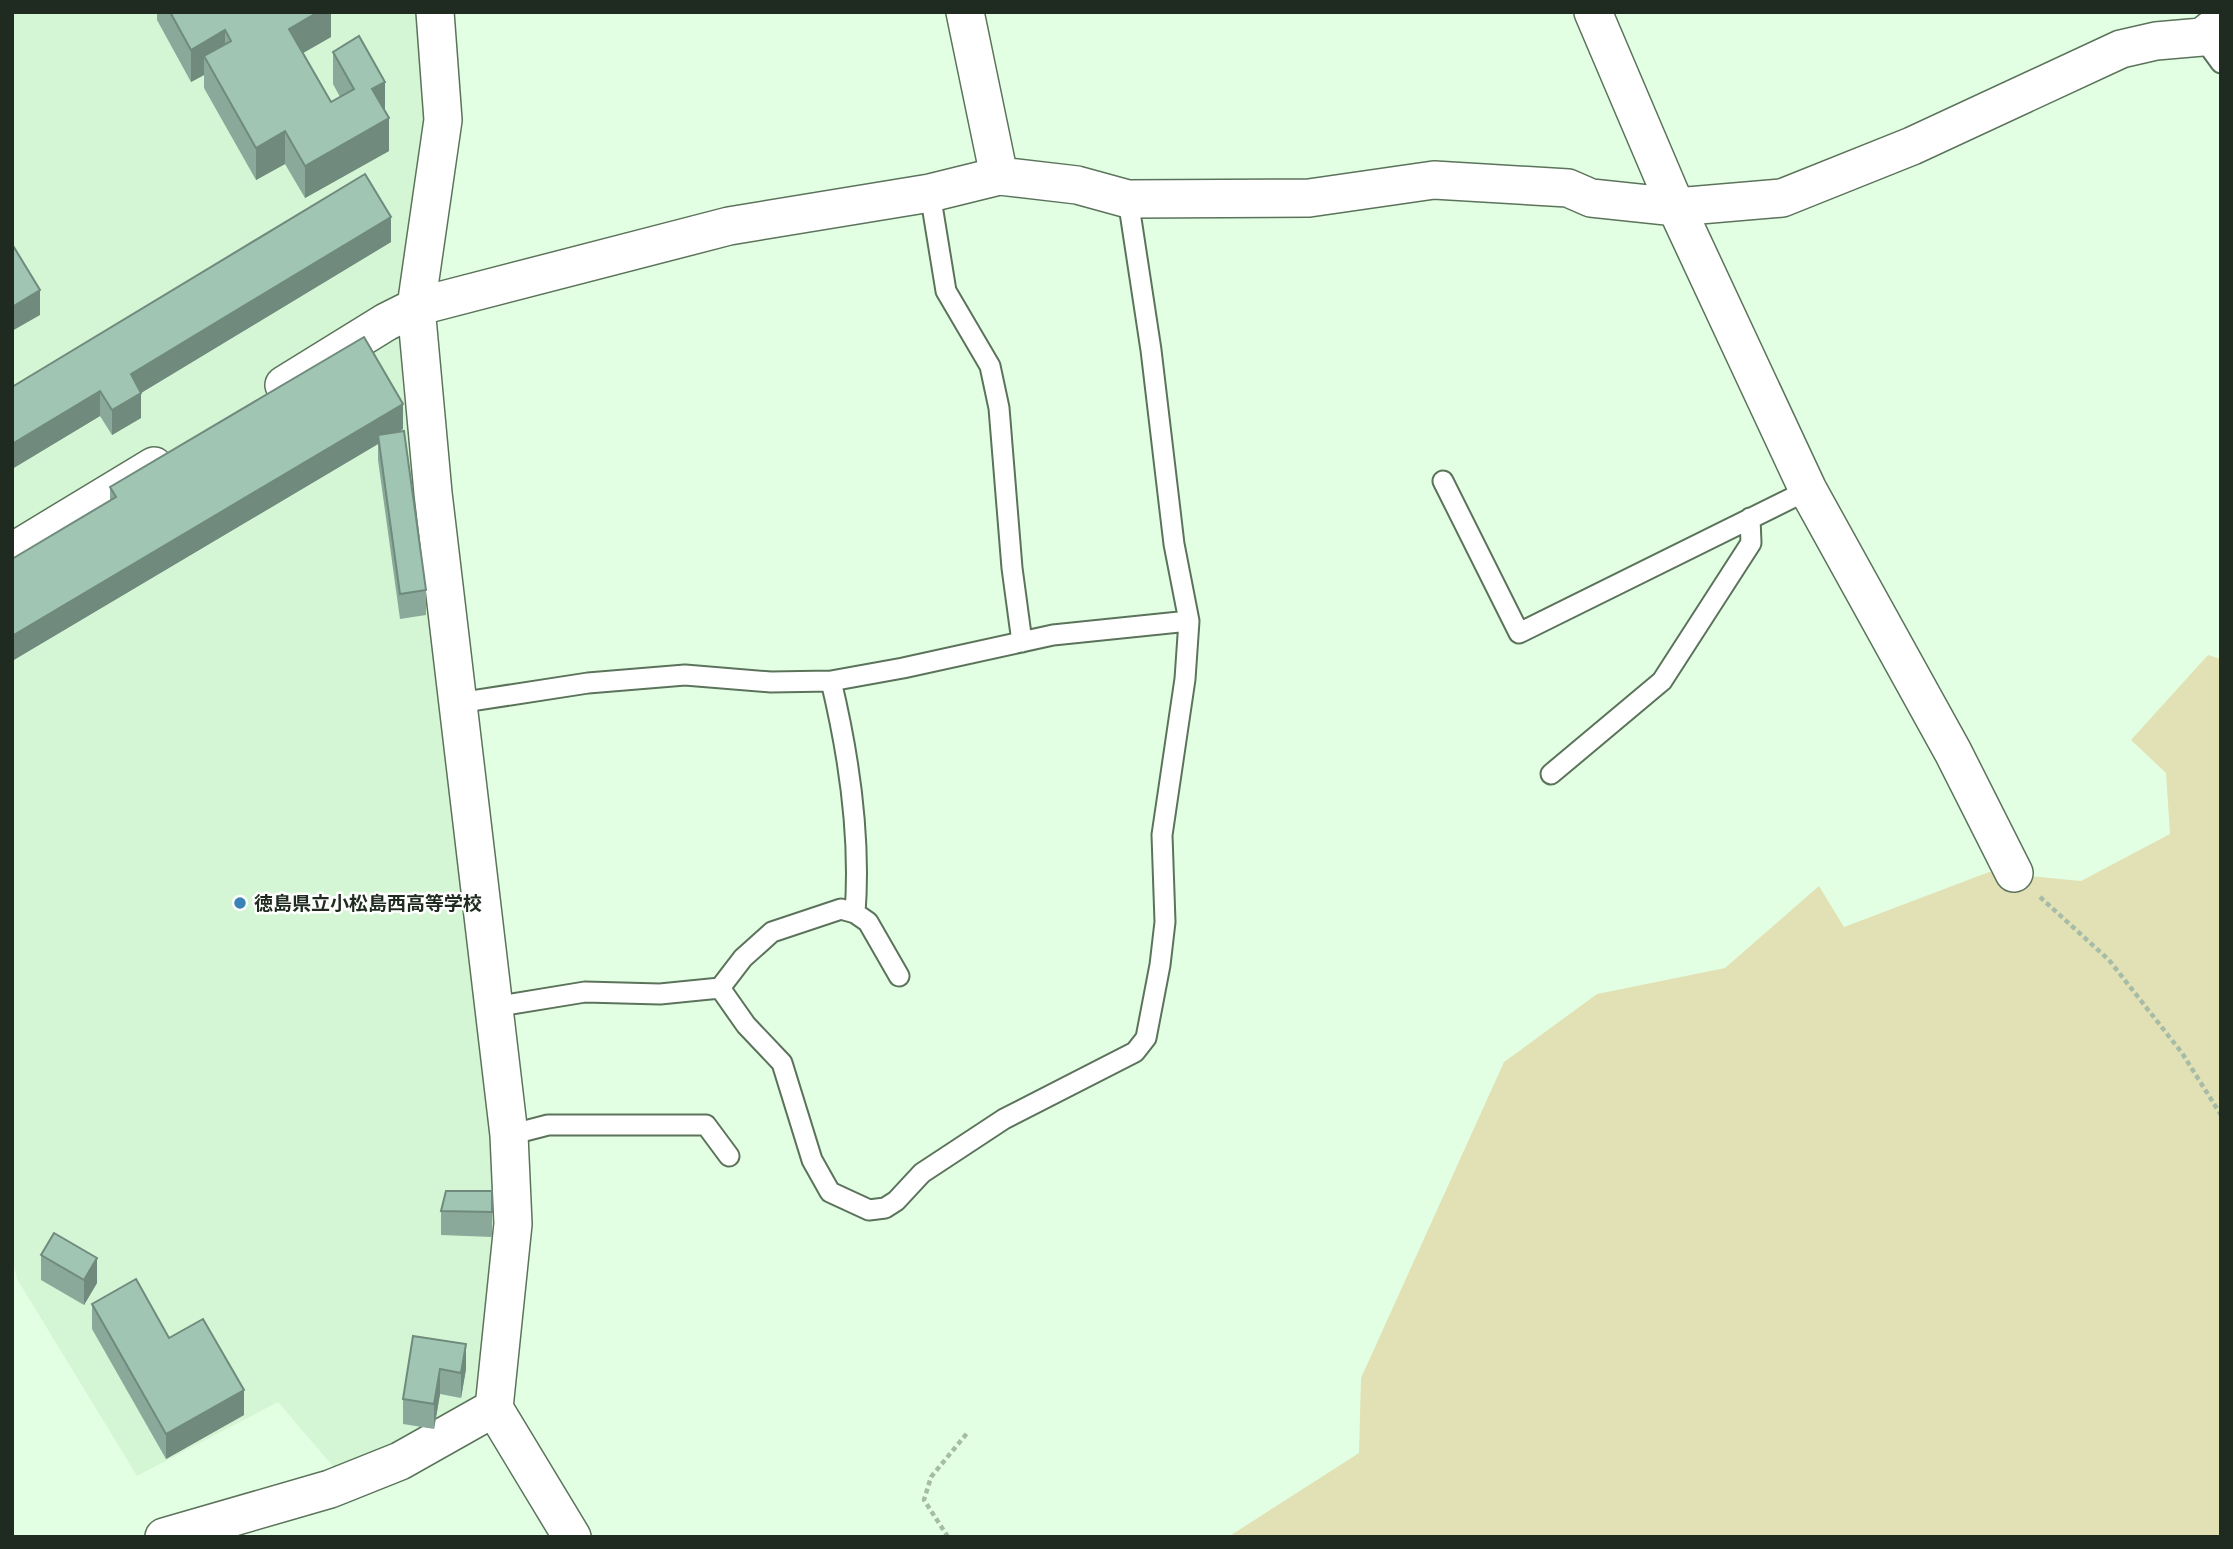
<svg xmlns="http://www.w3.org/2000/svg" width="2233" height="1549" font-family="Mulish,'Noto Sans JP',sans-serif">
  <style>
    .built { fill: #d4f6d4 }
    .green { fill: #e2e1b5 }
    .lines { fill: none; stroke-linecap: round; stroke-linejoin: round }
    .service-casing { stroke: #5b735b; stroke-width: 23 }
    .minor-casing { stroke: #5b735b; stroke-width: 40 }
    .path { stroke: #a6bca6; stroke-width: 4.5; stroke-dasharray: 5 3.5; stroke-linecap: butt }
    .service { stroke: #fff; stroke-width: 19 }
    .minor { stroke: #fff; stroke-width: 37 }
    .wall { fill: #8aa99a }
    .shaded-wall { fill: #708a7d }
    .building { fill: #a0c5b3; stroke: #708a7d; stroke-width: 2 }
    .poi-dot { fill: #3983b7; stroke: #fff; stroke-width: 2.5 }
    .labels { text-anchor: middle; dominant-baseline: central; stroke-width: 5; stroke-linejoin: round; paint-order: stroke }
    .poi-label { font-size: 19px; font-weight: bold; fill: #1f2a20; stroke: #fff; text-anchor: start }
  </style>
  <rect width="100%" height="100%" fill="#e3ffe3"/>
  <path class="built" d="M12,12H415L426,111L407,291L402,380L436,641L498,1166L497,1223L475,1408L337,1471L278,1402L137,1476L17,1279L12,1257Z"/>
  <path class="green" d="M2208,655L2221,659V1537H1228L1359,1453L1361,1378L1504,1062L1597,994L1725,968L1819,886L1844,927L1989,872L2081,881L2170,834L2166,773L2131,740Z"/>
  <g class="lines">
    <g class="service-casing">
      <path id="service" d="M2202,37L2221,63
        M930,193L946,291L990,366L999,408L1012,568L1022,642
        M1443,481L1519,633L1808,490
        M831,681C849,756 861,835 855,913
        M458,703L588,683L685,675L771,682L831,681L903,668L1053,635L1189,621
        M1551,774L1662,681L1751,543L1750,518
        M720,988L743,958L772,932L841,909L855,913L868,922L899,976
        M493,1007L585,992L660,994L720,988L746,1025L782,1063L812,1160L830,1192L869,1210L885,1208L896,1201L922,1173L1004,1119L1135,1052L1146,1038L1160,965L1165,922L1162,835L1185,679L1189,621L1174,544L1151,350L1128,199
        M509,1135L548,1125H706L729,1156"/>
    </g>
    <g class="minor-casing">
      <path id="minor" d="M435,12L443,120L416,307L433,493L509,1135L513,1224L494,1408L572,1537
        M965,12L999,176
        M1593,12L1676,207L1808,490L1953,752L2014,873
        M284,385L386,322L416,307L729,226L930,193L999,176L1077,185L1128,199L1309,198L1434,180L1568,188L1591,198L1676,207L1782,198L1912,146L2121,49L2156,41L2202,37L2221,22
        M12,552L154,466
        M164,1537L330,1489L400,1461L494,1408"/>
    </g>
    <path class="path" d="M2040,897L2109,960L2182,1053L2221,1115
      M948,1537L924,1500L931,1477L968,1432"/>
    <use href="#service" class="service"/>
    <use href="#minor" class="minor"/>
  </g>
  <path class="wall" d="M157,12H331V37L303,53L331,102L340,97L333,84V52L385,112L389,151L305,198L285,164L256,180L204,88V75L191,82L157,20Z
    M391,242L141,393V418L112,435L100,416L12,469V387Z
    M403,429L399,432L426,590V615L400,619L378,460V444L12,661V559L110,501V487Z
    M492,1191V1237L441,1235V1211Z
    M41,1255L97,1283L84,1305L41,1280Z
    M92,1304L169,1338L244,1415L166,1459L92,1329Z
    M413,1336L466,1369L461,1398L440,1394L434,1429L403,1424V1399Z"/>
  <path class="shaded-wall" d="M318,12H331V37L289,61V29Z
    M225,30V63L204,56V75L191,82V50Z
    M385,82V114L372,89Z
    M389,118V151L305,198V166Z
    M285,131V164L256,180V148Z
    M391,217V242L131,399V374Z
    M40,290V315L12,331V307Z
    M100,391V416L12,469V444Z
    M141,393V418L112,435V410Z
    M403,404V429L379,443L378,435V444L12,661V636Z
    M97,1258V1283L84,1305V1280Z
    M466,1344V1369L461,1398V1373Z
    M440,1369V1394L434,1429V1404Z
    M244,1390V1415L166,1459V1434Z"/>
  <path class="building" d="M170,12H318L289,29L331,102L354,89L333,52L359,36L385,82L372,89L389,118L305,166L285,131L256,148L204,56L231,41L225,30L191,50Z
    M365,174L391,217L131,374L141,393L112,410L100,391L12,444V387Z
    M12,244L40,290L12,307Z
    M364,337L403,404L12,636V559L116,497L110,487Z
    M404,431L426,590L400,594L378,435Z
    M446,1191H492V1212L441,1211Z
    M54,1233L97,1258L84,1280L41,1255Z
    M136,1279L169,1338L203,1319L244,1390L166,1434L92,1304Z
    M413,1336L466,1344L461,1373L440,1369L434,1404L403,1399Z"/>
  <circle class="poi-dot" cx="240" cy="903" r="7"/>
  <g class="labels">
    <g class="poi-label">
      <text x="254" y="903">徳島県立小松島西高等学校</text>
    </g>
  </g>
  <rect width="2233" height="1549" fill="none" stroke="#1f2a20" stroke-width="28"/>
</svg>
